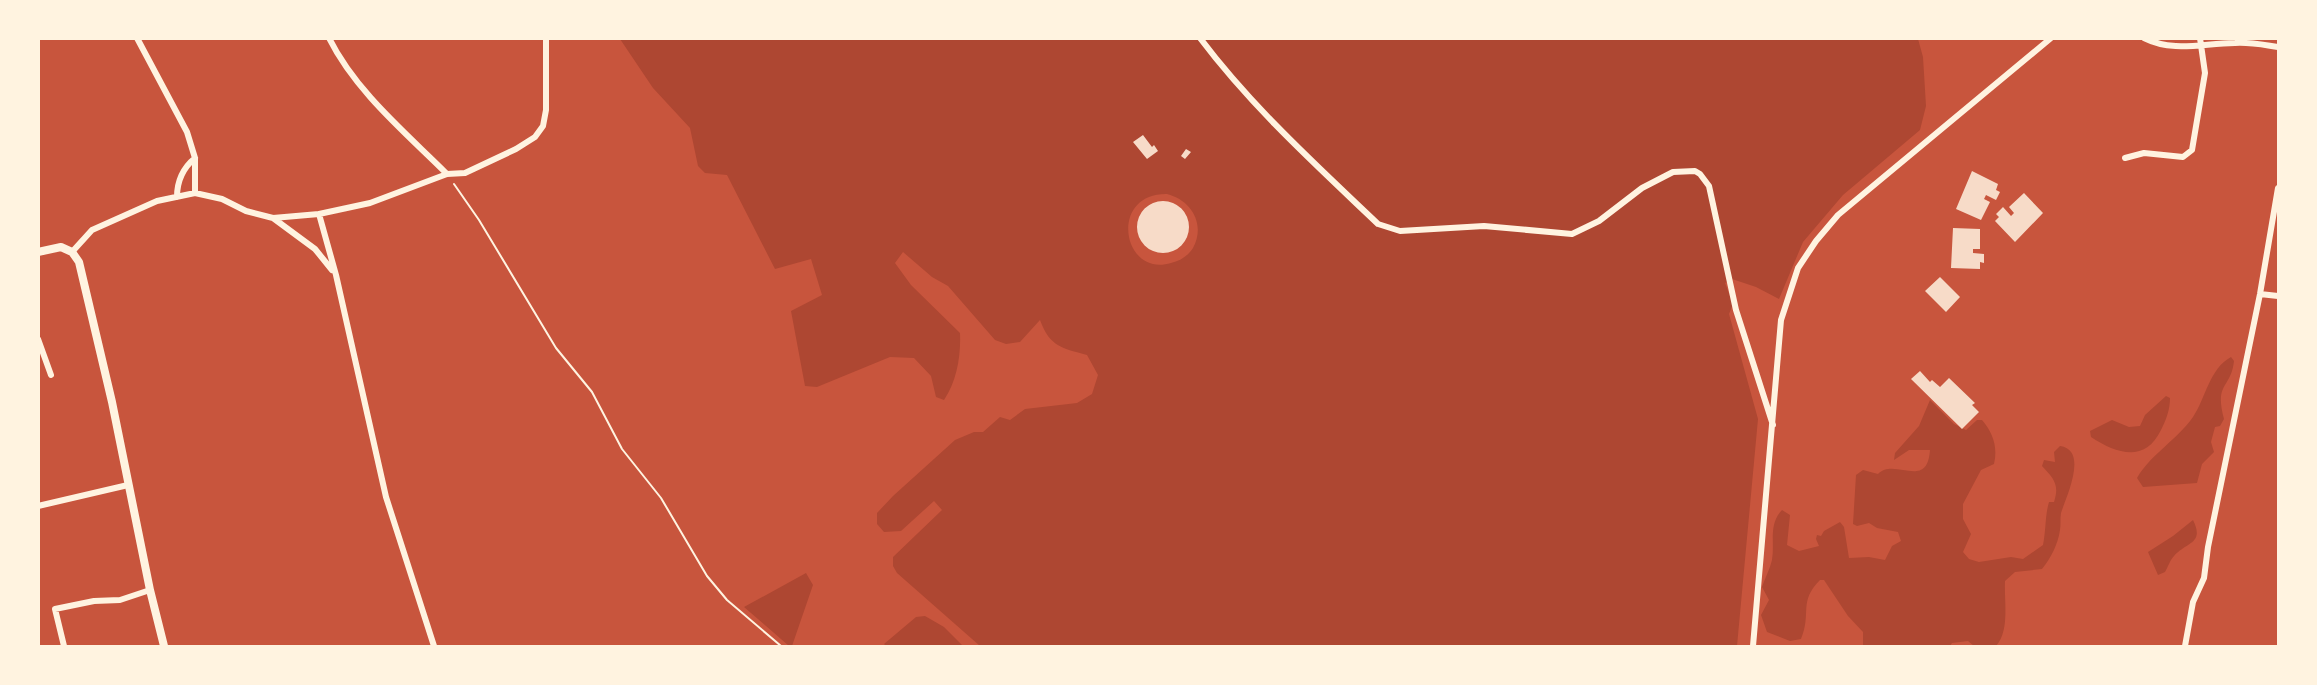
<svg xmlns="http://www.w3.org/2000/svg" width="2317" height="685" font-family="'Public Sans',sans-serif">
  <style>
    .green { fill: #ae4732; fill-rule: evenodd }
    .building { fill: #f7dbc8 }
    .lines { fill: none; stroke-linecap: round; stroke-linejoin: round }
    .path { stroke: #fff3e0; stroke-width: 2 }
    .minor { stroke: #fff3e0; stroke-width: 6 }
    .tertiary { stroke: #fff3e0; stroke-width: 8 }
  </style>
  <rect width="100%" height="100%" fill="#c8553d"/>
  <path class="green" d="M620,39H1918L1923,57L1926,106L1920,130L1843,195L1803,242L1779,299L1756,287L1732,279L1725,283L1733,304L1729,314L1758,419L1737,646H980L897,573L893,566V557L942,510L934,501L901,531L884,532L877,524V513L893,496L955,440L974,432H983L1000,417L1010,420L1025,409L1077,403L1092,394L1098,375L1087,355C1062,348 1050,347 1040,320L1020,342L1006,344L995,340L948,286L932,277L903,252L895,263L911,285L960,333C961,355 957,381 944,400L936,397L931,376L914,358L890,357L817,387L805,386L791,311L822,295L811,259L775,269L727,175L705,173L698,166L690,128L653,88ZM1167,194C1191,200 1206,224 1193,248C1188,256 1180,261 1171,263C1122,278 1108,193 1167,194Z
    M2231,357L2234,361C2231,389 2214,382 2224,419L2220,426L2215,427L2211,442L2214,452L2202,464L2197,483L2143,487L2137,478C2151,454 2177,440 2193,417C2206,398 2209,369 2231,357Z
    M2166,396L2170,398C2170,410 2166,420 2161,430C2145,463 2117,454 2091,437L2090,431L2112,420L2129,427L2140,426L2145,415Z
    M1930,400L1954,424L1966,430L1977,420H1982C1993,433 1998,447 1994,464L1981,470L1963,504V519L1971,534L1963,552L1969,559L1979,562L2011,557L2023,559L2043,545C2046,531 2045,515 2049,502H2054C2060,484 2053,478 2042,466L2044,460L2055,462L2054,452L2060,446C2089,450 2066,497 2061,513C2060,519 2061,524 2060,530C2058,544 2051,558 2042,569L2015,572L2005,581C2004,601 2010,631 1996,646H1974L1968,641L1952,643L1950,646H1863V632L1848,616L1824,580H1820C1798,602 1812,613 1801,639L1790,641L1767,632L1761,615L1769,600L1762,587C1765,578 1770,569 1772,560C1775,542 1768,525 1782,510L1790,515L1787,545L1799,551L1819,546L1816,539L1817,535L1821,536L1824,531L1840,522L1844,527L1849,558L1869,557L1885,560L1892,546L1901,541L1898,532L1877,528L1869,523L1857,526L1853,524L1856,475L1863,470L1878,474C1895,457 1927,491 1930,450H1909L1894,460L1895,453L1919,426Z
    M2193,520C2205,544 2186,542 2174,556C2170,560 2168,567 2165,572L2158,575L2148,552L2173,536Z
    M806,573L813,585L792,646H789L744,607Z
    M925,616L944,627L963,646H886L884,644L916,617Z"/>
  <path class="building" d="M1143,135L1152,147L1154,145L1158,151L1147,159L1133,142Z
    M1186,149L1191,152L1185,159L1181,156Z
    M1972,171L1998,184L1996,190L2000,192L1996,200L1986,195L1984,199L1990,202L1981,220L1956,209Z
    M2024,193L2043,213L2015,242L1995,221L1999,217L1996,214L2003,207L2011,216L2014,213L2009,207Z
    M1137 227a26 26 0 1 1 52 0a26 26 0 1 1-52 0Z
    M1953,228L1980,229V249H1973V253L1984,254V263L1980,262V269L1951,268Z
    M1940,277L1960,297L1946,312L1925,291Z
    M1920,371L1930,382L1932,380L1940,387L1949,378L1975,403L1972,405L1979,412L1962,429L1911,379Z"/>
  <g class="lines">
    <path class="path" d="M454,184L479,220L556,348L592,392L622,449L661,498L707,576L727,600L781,646"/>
    <path class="minor" d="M137,38L187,132L195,158V193
      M329,38C356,92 406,133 447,174
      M1200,38C1252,107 1316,165 1378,224L1400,231L1484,226L1572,234L1599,221L1642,188L1673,172L1695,171L1700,174L1709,186L1736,310L1773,425
      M2144,38C2174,53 2203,43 2235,43C2250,42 2264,45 2278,47
      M2125,158L2144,153L2183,157L2192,150L2205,73L2200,38
      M177,197C177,181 183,168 195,158
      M319,214L336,275L386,497L434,646
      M273,218L319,214L370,203L447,174L465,173L516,149L535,137L543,126L546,110V38
      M72,252L92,230L157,201L195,193L222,199L246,211L273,218L315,249L332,270
      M2260,294L2278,296
      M38,339L51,375
      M38,506L128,485
      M64,646L55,609L94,601L120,600L150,590
      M1753,646L1781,320L1798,268L1816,241L1838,215L2051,38
      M2185,646L2193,602L2204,578L2208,547L2260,294L2278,188"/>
    <path class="tertiary" d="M38,252L61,247L72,252L79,262L112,402L150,590L164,646"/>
  </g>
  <rect width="2317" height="685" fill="none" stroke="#fff3e0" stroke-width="80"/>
</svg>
